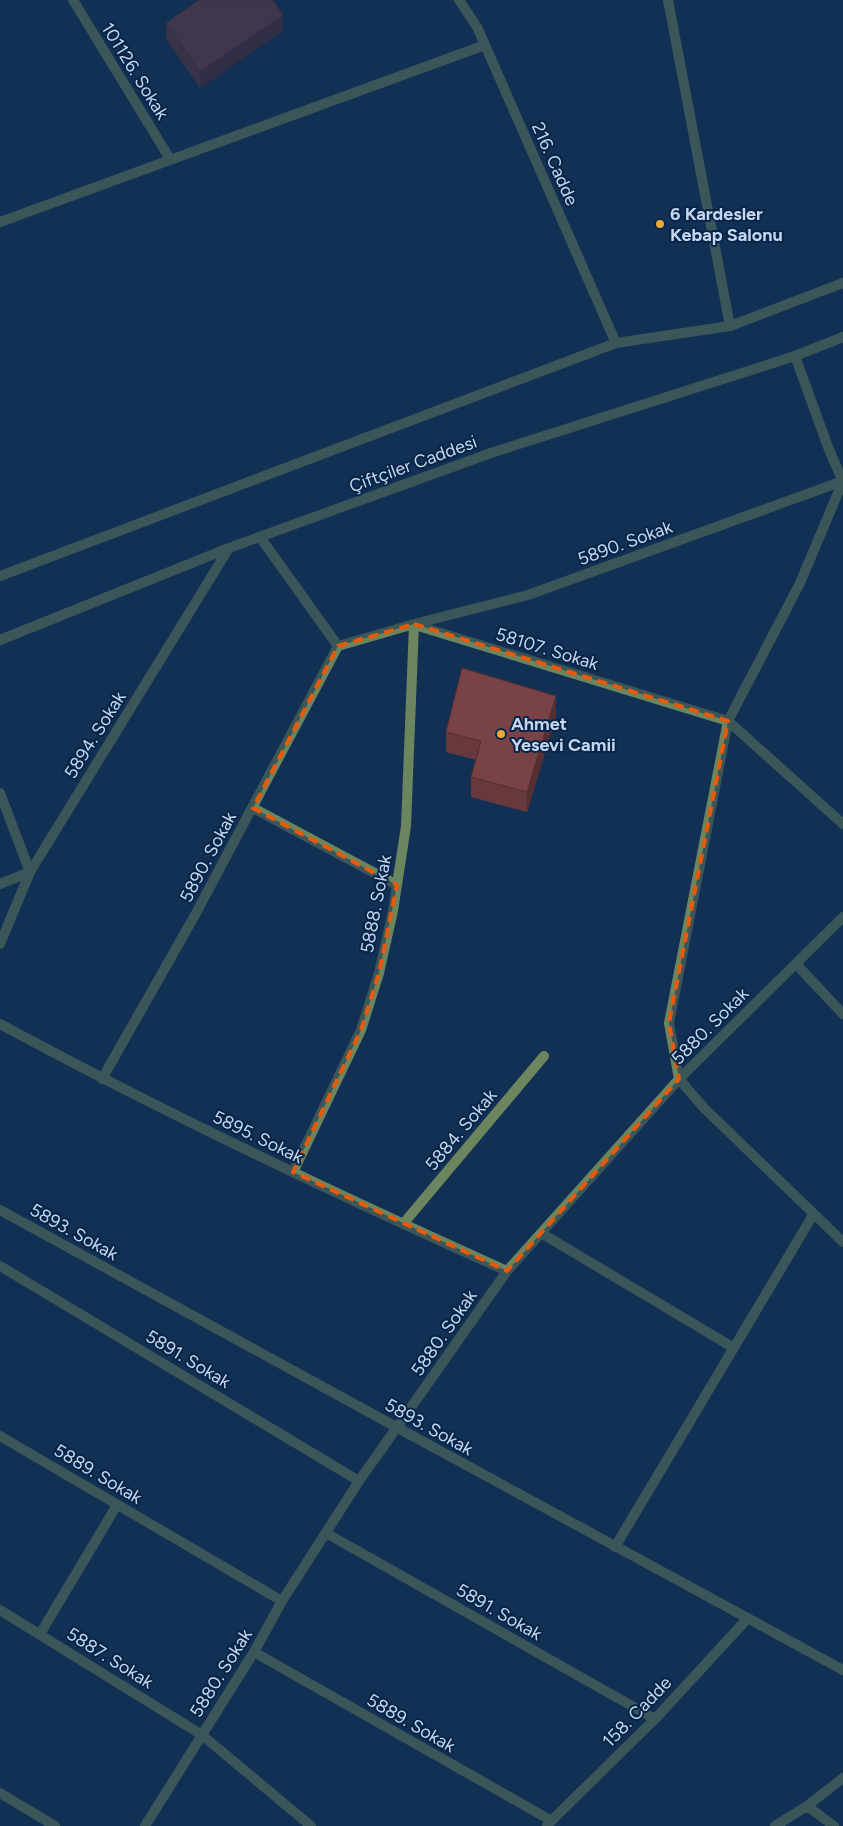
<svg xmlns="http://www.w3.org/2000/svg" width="843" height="1826" font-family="Figtree,sans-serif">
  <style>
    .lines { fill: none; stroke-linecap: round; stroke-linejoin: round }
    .minor { stroke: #6b855e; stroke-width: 10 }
    .tertiary { stroke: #6b855e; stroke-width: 10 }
    .wall { fill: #67393c }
    .shaded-wall { fill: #542e31 }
    .building { fill: #784246; stroke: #542e31 }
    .marked { fill: none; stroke: #e8590c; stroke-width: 4; stroke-dasharray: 10 6; stroke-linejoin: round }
    .poi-dot { fill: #eca93a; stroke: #072549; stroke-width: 2 }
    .labels { text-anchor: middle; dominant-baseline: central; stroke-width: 4; stroke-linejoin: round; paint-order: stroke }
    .street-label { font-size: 18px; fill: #c5d6ee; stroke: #072549 }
    .poi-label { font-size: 18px; font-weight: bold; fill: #c5d6ee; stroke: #072549; text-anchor: start }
  </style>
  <rect width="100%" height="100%" fill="#123054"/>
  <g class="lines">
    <path class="minor" d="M73,0L170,159
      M459,0L477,27L485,45L616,343
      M668,0L730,326
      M0,222L485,45
      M795,356L828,447L843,482
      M843,481L800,583L728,721L669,1023L679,1079L704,1108L843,1242
      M260,537L338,646
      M415,625L728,721L843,824
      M338,646L414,624L528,595L843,481
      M0,793L30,872L0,884
      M253,808L397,885
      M0,944L30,872L229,548
      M796,964L843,1014
      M0,1024C165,1113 335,1194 507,1271
      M102,1079L195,915L338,646
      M293,1172L361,1030L379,973L393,911L406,826L414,624
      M0,1210L398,1428L843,1670
      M403,1224L544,1056
      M541,1233L734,1348
      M0,1266L359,1481
      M0,1436L282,1601
      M326,1533L655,1719
      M615,1547L813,1215
      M0,1610L202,1735L311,1826
      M40,1634L117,1505
      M254,1652L552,1821
      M0,1793L55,1826
      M807,1806L834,1826
      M547,1825L655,1719L748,1618
      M145,1826L254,1652L282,1601L359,1481L507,1271L679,1079L843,917
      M775,1826L807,1806L843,1778"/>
    <path class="tertiary" d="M0,576L616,343L730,326L843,283
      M0,640L229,548L491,453L795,356L843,337"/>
  </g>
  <path class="wall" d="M166,23L283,31L200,88L166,39Z
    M556,716L527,812L471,797V777L476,760L446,752V732Z"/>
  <path class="shaded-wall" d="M283,15V31L200,88V72Z
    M556,696V716L527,812V792Z"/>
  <path class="building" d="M199,0H273L283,15L200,72L166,23Z
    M462,668L556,696L527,792L471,777L481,741L446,732Z"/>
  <path d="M0 0H843V1826H0ZM414,624L728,721L669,1023L679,1079L507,1271L293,1172L361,1030L379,973L397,885L253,808L338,646Z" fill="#123054" fill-opacity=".55" fill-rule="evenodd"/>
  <path class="marked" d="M414,624L728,721L669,1023L679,1079L507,1271L293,1172L361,1030L379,973L397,885L253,808L338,646Z"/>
  <g class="poi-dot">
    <circle cx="660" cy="224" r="5"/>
    <circle cx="501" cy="734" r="5"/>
  </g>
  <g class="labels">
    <g class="street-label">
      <text transform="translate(135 71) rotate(58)">101126. Sokak</text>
      <text transform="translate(555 164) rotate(66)">216. Cadde</text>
      <text transform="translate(413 464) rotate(-20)">Çiftçiler Caddesi</text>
      <text transform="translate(625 543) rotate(-20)">5890. Sokak</text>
      <text transform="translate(547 649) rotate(17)">58107. Sokak</text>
      <text transform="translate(95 735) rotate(-58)">5894. Sokak</text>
      <text transform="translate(208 857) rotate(-62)">5890. Sokak</text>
      <text transform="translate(376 904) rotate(-79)">5888. Sokak</text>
      <text transform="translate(710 1026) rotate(-45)">5880. Sokak</text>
      <text transform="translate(461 1130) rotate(-50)">5884. Sokak</text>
      <text transform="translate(258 1137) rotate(26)">5895. Sokak</text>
      <text transform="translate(74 1232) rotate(29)">5893. Sokak</text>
      <text transform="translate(444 1333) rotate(-55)">5880. Sokak</text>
      <text transform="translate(188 1359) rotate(31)">5891. Sokak</text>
      <text transform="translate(429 1427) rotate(29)">5893. Sokak</text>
      <text transform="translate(98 1474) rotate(31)">5889. Sokak</text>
      <text transform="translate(499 1612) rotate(30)">5891. Sokak</text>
      <text transform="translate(110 1658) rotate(32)">5887. Sokak</text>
      <text transform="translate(221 1673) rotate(-58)">5880. Sokak</text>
      <text transform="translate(637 1712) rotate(-46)">158. Cadde</text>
      <text transform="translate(411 1723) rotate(30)">5889. Sokak</text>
    </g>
    <g class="poi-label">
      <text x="670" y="214">6 Kardesler<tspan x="670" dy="21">Kebap Salonu</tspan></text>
      <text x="511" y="724">Ahmet<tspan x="511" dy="21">Yesevi Camii</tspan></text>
    </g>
  </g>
</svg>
